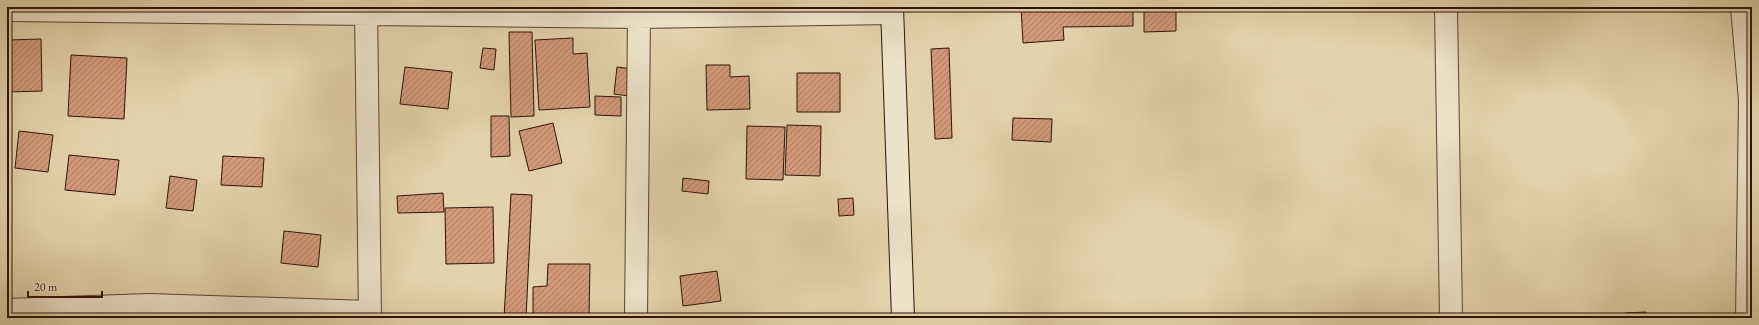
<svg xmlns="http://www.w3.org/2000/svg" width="1759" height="325" font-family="'EB Garamond',serif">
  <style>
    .building { fill: url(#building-hatch); stroke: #2d1207 }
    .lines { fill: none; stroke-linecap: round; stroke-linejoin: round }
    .street-casing { stroke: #5a4230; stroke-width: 24 }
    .secondary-casing { stroke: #2d1207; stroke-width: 24 }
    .street { stroke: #ede2c9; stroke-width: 22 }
    .secondary { stroke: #ede2c9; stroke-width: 22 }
  </style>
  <defs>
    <pattern id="building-hatch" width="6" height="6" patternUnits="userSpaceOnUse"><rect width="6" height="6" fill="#d29a7b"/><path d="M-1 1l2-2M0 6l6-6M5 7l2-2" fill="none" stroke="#ab7c63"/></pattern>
  </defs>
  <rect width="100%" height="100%" fill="#e3d3ac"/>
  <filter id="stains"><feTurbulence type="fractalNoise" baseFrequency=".005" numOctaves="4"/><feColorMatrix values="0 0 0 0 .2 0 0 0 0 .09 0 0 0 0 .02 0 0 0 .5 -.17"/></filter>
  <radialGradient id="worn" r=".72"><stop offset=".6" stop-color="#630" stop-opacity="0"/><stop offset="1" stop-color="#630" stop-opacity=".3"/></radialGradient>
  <path class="building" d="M1021,7H1133V26L1063,27L1064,40L1023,43Z
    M1144,7H1176V31L1144,32Z
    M509,32H532L534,116L511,117Z
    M573,38V54L587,53L590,107L539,110L535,40Z
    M41,39L42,91L7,92V40Z
    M483,48L496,49L494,70L480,68Z
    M949,48L952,138L935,139L931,49Z
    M71,55L127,58L124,119L68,116Z
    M706,65H730V77L749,76L750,109L707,110Z
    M405,67L452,72L448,109L400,104Z
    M617,67L633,69L629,96L614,94Z
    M797,73H840V112H797Z
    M595,96L621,97V116L595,115Z
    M491,116H509L510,156L491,157Z
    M1013,118L1052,119L1051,142L1012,140Z
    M553,123L562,163L529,171L519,131Z
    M787,125L821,126L820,176L785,175Z
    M747,126L785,127L783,180L746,179Z
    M19,131L53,135L48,172L15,168Z
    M69,155L119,160L115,195L65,190Z
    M223,156L264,158L262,187L221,185Z
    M170,176L197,180L193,211L166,208Z
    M683,178L709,181L708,194L682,191Z
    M443,193L444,212L398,213L397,196Z
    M511,194L532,195L526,318H504Z
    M853,198L854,215L839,216L838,199Z
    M493,207L494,263L446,264L445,208Z
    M284,231L321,235L318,267L281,263Z
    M548,264H590L589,318H533V287L547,286Z
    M717,271L721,301L683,306L680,276Z
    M1646,312L1647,318H1625V313Z"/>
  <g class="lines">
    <g class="street-casing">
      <path id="street" d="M366,7L370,318
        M1446,7L1451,318
        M1742,7L1750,100L1747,318
        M7,10L639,17L892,13
        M7,310L149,305L370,312
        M636,318L639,17"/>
    </g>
    <g class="secondary-casing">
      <path id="secondary" d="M892,7L903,318"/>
    </g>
    <use href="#street" class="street"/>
    <use href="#secondary" class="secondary"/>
  </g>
  <rect width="1759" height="325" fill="none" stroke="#e3d3ac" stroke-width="24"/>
  <rect x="8" y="8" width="1743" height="309" fill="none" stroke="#2d1207" stroke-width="2"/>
  <rect x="12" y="12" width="1735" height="301" fill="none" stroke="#2d1207"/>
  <path d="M28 291v6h74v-6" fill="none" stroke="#2d1207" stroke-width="2"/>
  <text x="34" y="291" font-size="12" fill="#2d1207" stroke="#ede2c9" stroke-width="3" paint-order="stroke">20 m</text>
  <rect width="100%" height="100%" filter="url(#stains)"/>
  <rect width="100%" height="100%" fill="url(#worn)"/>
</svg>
